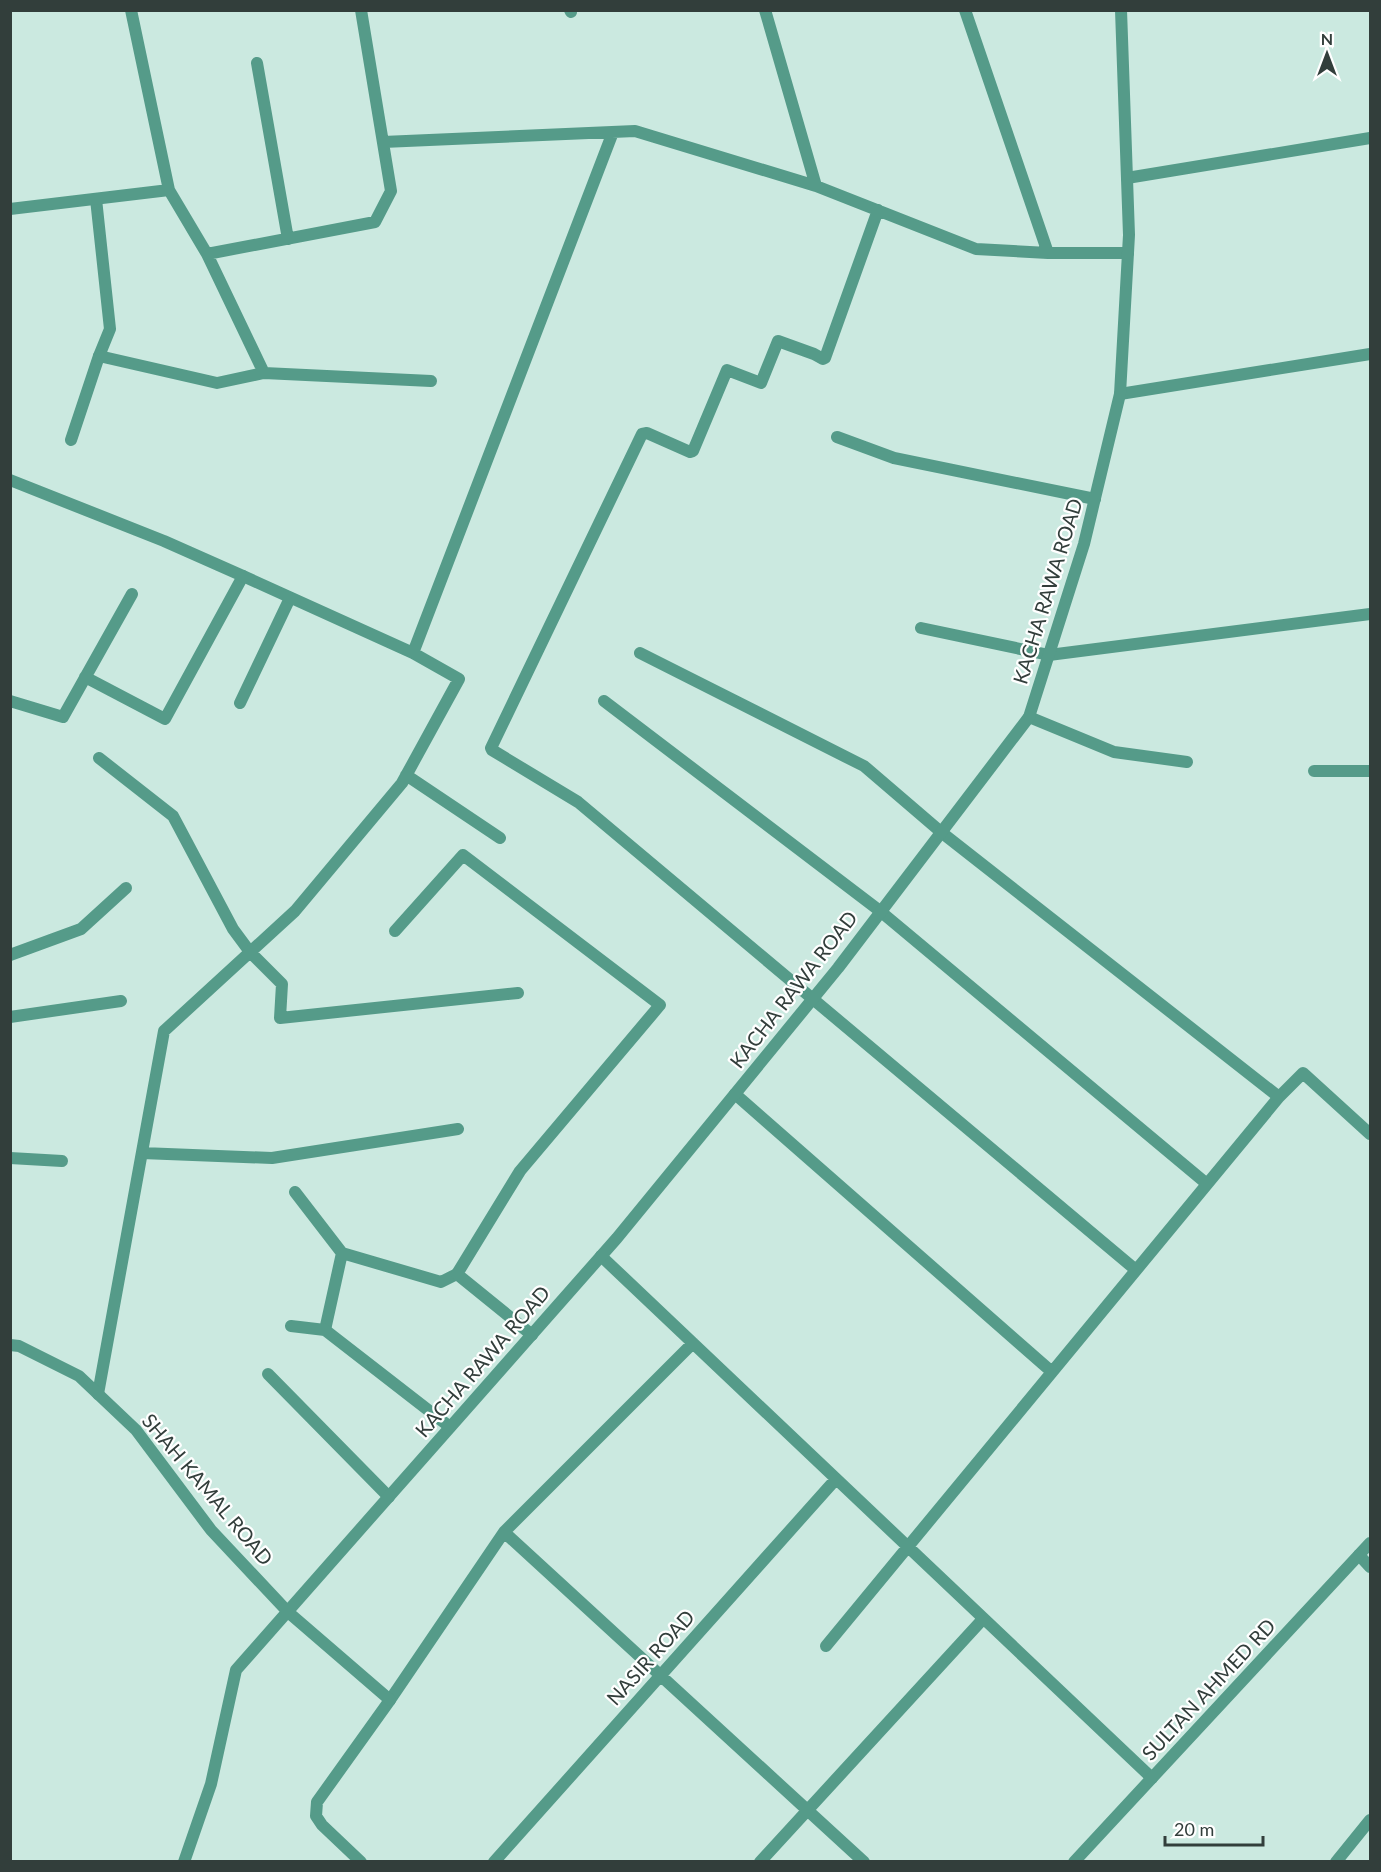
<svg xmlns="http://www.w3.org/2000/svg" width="1381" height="1872" font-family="Lato,sans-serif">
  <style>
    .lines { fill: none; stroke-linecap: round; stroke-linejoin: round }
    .service { stroke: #559b89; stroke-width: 12 }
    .minor { stroke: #559b89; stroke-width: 12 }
    .tertiary { stroke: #559b89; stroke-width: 12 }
    .labels { text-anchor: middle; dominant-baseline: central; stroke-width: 4.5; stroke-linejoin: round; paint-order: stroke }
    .street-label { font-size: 20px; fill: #323e3b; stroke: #fff }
  </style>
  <rect width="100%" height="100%" fill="#cbe9e0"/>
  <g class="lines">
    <path class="service" d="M96,199L110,329L99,356
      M85,677L165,719L243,576
      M10,701L63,717L132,594
      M240,703L290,598
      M99,758L173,816L233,929L250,952
      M10,955L81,929L126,888
      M10,1017L121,1001
      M10,1158L62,1161
      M295,1192L342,1253
      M325,1330L342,1253L441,1282L457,1274"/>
    <path class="minor" d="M131,10L169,190L207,254L264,373L431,381
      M570,10L571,12
      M765,10L816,186
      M965,10L1048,253
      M257,63L288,239
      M383,142L635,131L816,186L976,249L1048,253H1128
      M1127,178L1370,138
      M10,209L169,190
      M878,210L825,358L823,359L814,354L778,341L761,383L727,370L693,451L690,452L647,433L642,434L491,748L492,750L578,802L1136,1270
      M207,254L375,222L391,191L361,10
      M1120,394L1370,354
      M837,437L894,458L1095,499
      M71,440L99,356L217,383L264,373
      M10,480L164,541L243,576L413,653L459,679L402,783L295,911L164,1031L98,1394
      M921,628L1049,655L1370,614
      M413,653L613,132
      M640,653L864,766L941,832L1279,1097L1303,1073L1370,1134
      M604,701L880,911L1207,1184
      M1029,717L1114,752L1187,762
      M1314,771H1370
      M406,775L500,838
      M395,931L463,855L660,1005L520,1171L457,1274L532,1335
      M250,952L282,984L280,1018L518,993
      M735,1094L1052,1372
      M142,1153L272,1158L458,1129
      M601,1256L1152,1778
      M291,1326L325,1330L450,1427
      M268,1374L389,1497
      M504,1532L864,1862
      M1359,1555L1370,1567
      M826,1646L1279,1097
      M361,1862L322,1825L316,1816L317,1802L390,1700L504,1532L693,1343
      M494,1862L836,1479
      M760,1862L983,1619
      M1336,1862L1370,1820"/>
    <path class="tertiary" d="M10,1345L19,1346L79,1376L136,1430L211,1530L288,1612L390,1700
      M184,1862L211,1784L236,1670L617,1238L838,968L1029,717L1084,544L1120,394L1129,235L1121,10
      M1074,1862L1370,1543"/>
  </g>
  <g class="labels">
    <g class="street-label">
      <text transform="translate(1047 591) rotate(-73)">KACHA RAWA ROAD</text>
      <text transform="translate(793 989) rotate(-52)">KACHA RAWA ROAD</text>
      <text transform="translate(482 1361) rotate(-49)">KACHA RAWA ROAD</text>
      <text transform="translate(208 1489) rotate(50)">SHAH KAMAL ROAD</text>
      <text transform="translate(650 1657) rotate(-48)">NASIR ROAD</text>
      <text transform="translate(1208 1689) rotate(-47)">SULTAN AHMED RD</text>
    </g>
  </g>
  <rect width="1381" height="1872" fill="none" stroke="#323e3b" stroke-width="24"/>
  <g transform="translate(1327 54)" stroke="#ffffff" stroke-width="4.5" paint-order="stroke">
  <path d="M0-4.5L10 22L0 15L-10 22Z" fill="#323e3b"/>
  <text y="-9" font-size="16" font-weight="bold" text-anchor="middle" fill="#323e3b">N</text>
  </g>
  <path d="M1165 1836v9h98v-9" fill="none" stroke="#323e3b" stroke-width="3"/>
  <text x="1174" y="1836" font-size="18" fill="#323e3b" stroke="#ffffff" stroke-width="4.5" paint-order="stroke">20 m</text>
</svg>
